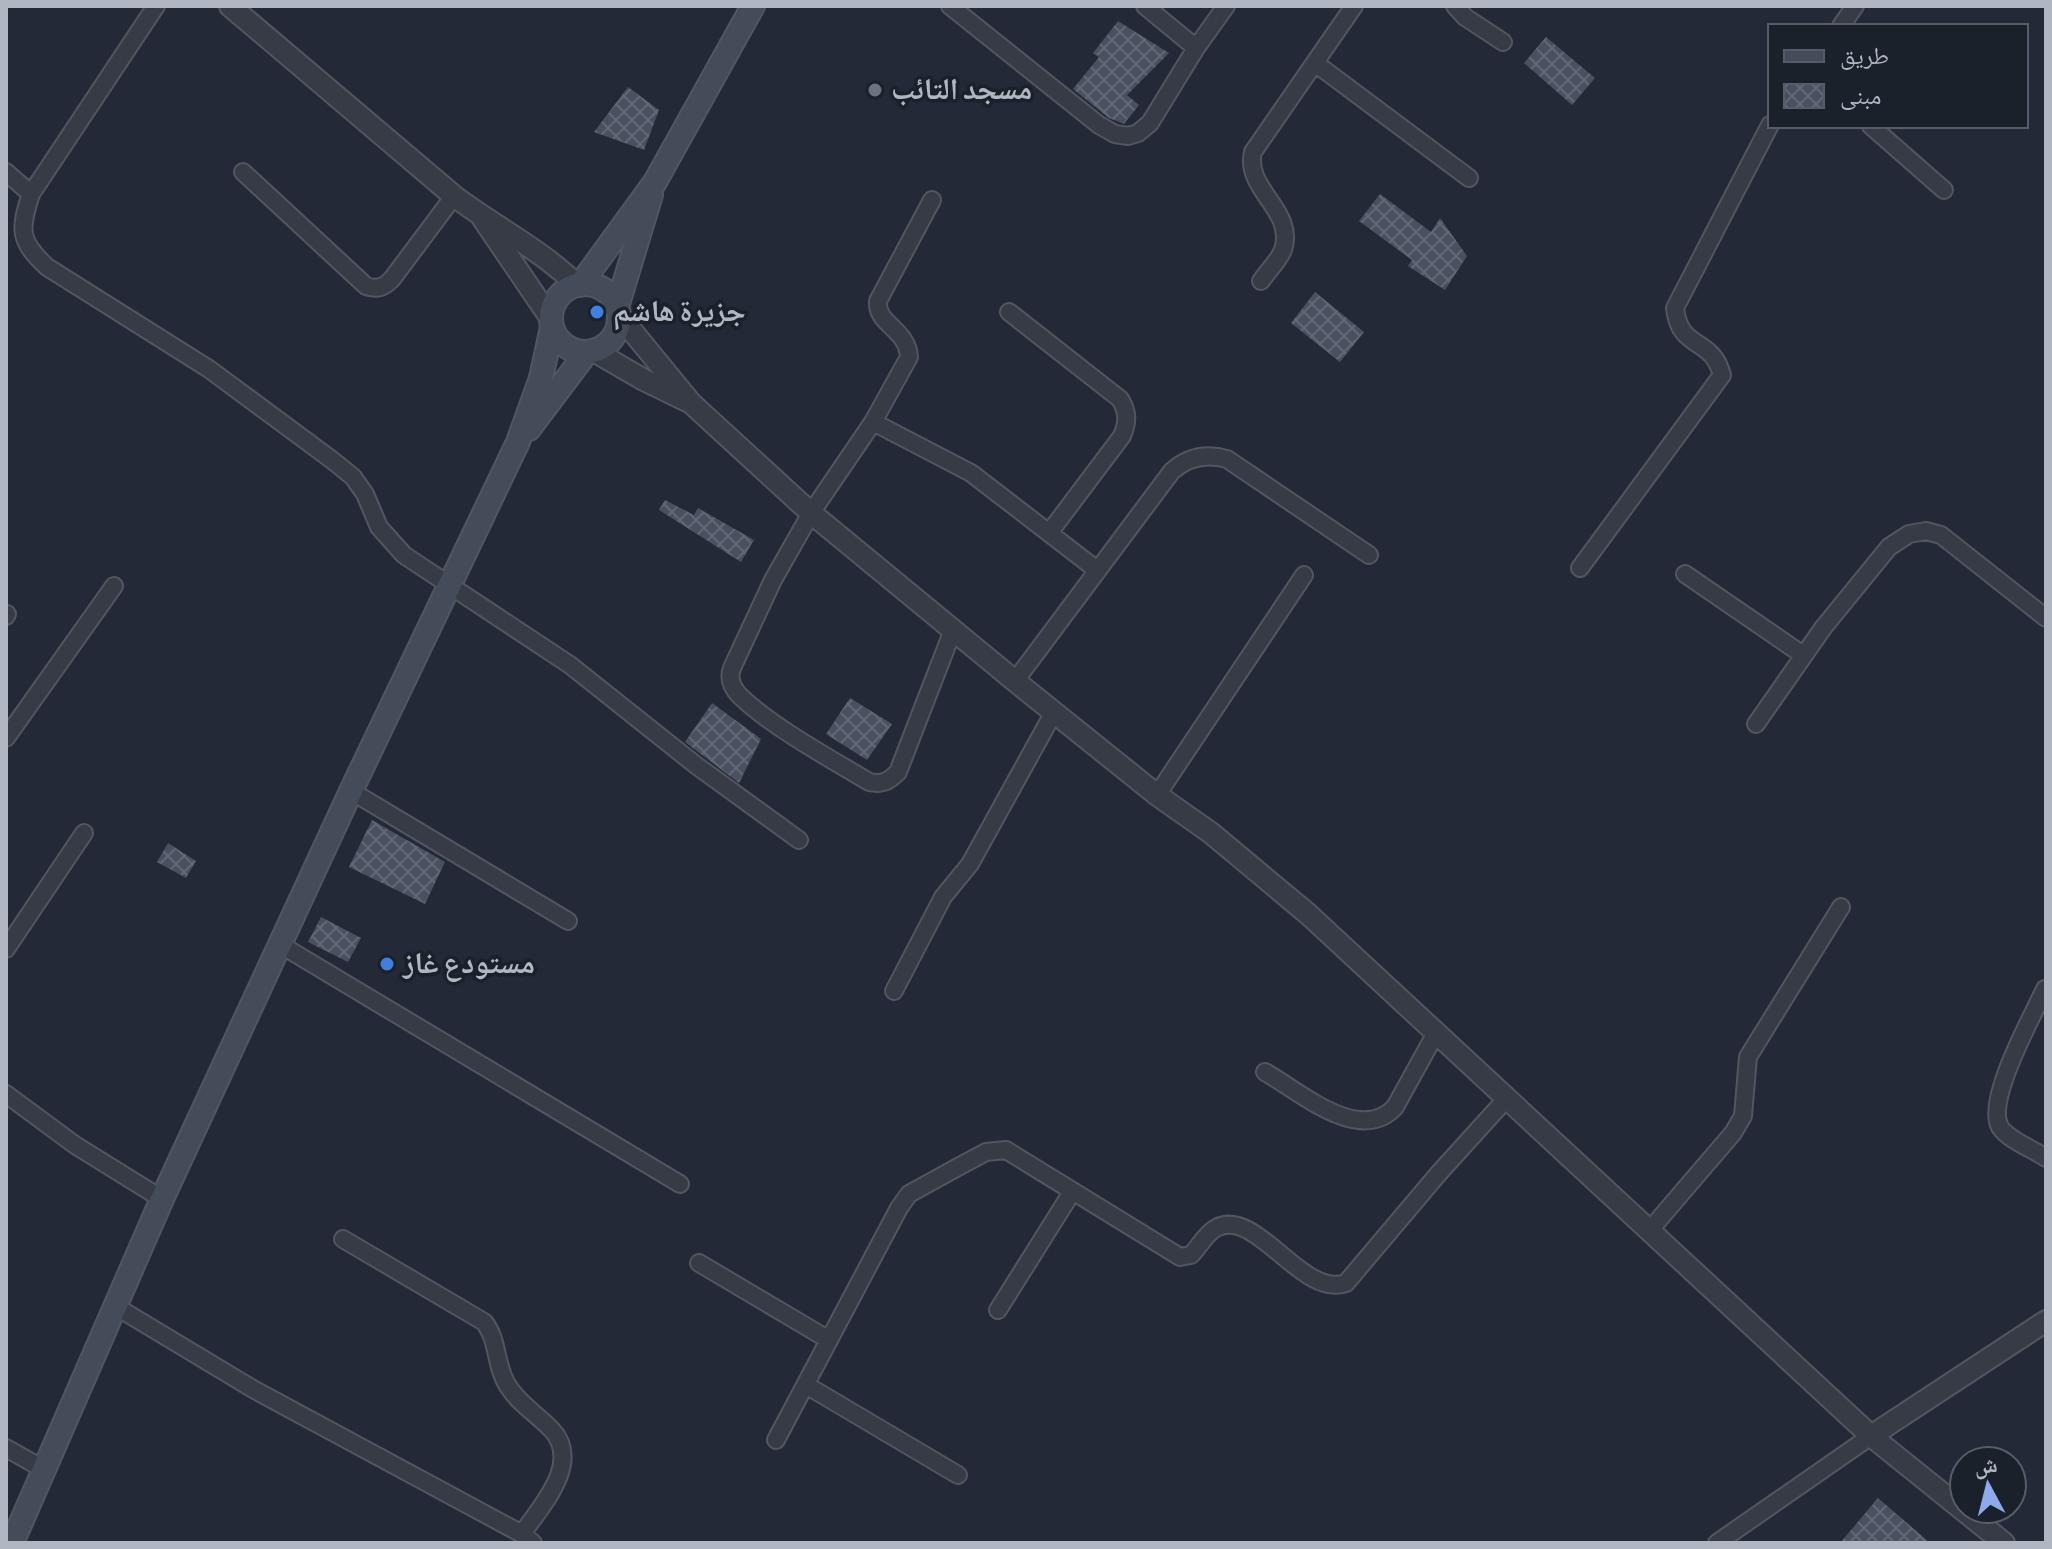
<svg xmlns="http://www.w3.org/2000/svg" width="2052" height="1549" font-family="'Sofia Sans Condensed','Noto Naskh Arabic',sans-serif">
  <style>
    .building { fill: url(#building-cross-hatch) }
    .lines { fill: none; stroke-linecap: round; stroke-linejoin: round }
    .minor-casing { stroke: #515661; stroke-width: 20 }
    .tertiary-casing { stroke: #515661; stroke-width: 24 }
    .secondary-casing { stroke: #515661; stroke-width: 26 }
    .minor { stroke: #363b46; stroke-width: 16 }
    .tertiary { stroke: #363b46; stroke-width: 20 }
    .secondary { stroke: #444b59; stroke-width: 22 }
    .worship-dot { fill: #6b7280; stroke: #1b212b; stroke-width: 3 }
    .shop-dot { fill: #3f7fe0; stroke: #1b212b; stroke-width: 3 }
    .labels { text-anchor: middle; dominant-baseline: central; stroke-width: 7; stroke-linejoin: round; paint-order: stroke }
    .poi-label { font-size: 30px; font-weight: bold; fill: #b1b6c3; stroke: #1b212b; text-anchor: start }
  </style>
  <defs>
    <pattern id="building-cross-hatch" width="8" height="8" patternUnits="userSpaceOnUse" patternTransform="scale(2)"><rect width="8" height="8" fill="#49505f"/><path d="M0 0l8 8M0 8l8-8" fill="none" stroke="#616774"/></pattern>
  </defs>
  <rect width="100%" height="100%" fill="#232936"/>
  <path class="building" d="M1118,21L1169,53L1127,95L1139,105L1124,124L1109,118L1073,89L1099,57L1093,53Z
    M1546,37L1595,78L1572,105L1524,63Z
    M628,87L659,110L644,150L594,132Z
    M1380,194L1431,232L1440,218L1467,256L1445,290L1408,266L1412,260L1359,221Z
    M1315,292L1364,332L1340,362L1291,323Z
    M665,500L694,515L698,508L754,540L741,562L659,510Z
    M850,698L892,724L867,760L826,734Z
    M712,703L761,739L739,783L685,742Z
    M372,820L445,862L425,904L349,867Z
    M168,843L196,861L186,878L157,862Z
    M321,917L361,938L348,962L308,942Z
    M1878,1498L1930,1543H1840Z"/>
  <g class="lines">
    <g class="minor-casing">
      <path id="minor" d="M156,6L31,194C19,230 19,241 47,267L209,369L332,460L353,477L365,494L379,527L404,555L570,665L697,766L799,840
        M950,6L1099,125L1115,134L1128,136L1138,133L1150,123L1196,48L1226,6
        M1145,6L1196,48
        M1455,6L1465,17L1503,42
        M1841,26L1855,6
        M1315,63L1469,178
        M1871,126L1944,190
        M6,172L31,194
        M243,172L366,286C378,290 384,287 392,279L454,196
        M932,200L878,301C876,325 907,328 909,357L873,422L811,513L773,580L732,668C728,679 732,688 740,696C772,727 831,759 869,782C883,785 889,781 898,772L953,630
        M1261,281C1268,271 1279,260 1283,250C1296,210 1244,190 1253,152L1354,6
        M1009,312L1120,399C1128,412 1128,422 1122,436L1049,533
        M873,422L971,473L1097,570
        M1580,568L1722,375C1711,335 1680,352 1675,308L1770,125
        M1685,574L1803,655
        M6,616L7,614
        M1015,681L1172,471C1188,457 1206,453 1227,459L1369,555
        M1756,724L1823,628L1889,547L1909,534L1926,531L1941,535L2046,618
        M6,738L114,586
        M351,791L568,921
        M1157,795L1304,575
        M281,945L680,1184
        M6,949L84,833
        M2045,989C2032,1017 1985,1101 2000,1127C2008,1140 2033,1149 2046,1158
        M894,991L943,897L970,864L1054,712
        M1265,1072C1300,1092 1360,1145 1395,1107L1437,1031
        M6,1094L75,1145L162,1199
        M1649,1231L1733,1133L1743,1116L1748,1057L1841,907
        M343,1239L484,1322C499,1340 495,1367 508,1386C519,1404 538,1415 552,1430C582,1463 541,1506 522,1534
        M699,1263L829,1340
        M115,1306L253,1389L522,1534L533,1543
        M998,1310L1072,1192
        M806,1385L958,1475
        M776,1440L899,1208L909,1194L958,1167L986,1152L1006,1150L1180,1257L1191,1255C1200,1246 1205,1234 1216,1228C1256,1206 1302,1299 1346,1283L1439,1173L1507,1098
        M6,1448L45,1470
        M1717,1543L1871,1436"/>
    </g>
    <g class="tertiary-casing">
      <path id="tertiary" d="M230,6L454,196C495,227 540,249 577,285
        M483,219L551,319
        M619,315L691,403L811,513L1015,681L1157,795L1211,833L1308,914L1871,1436L2004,1543
        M594,351L644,380L687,401
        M1871,1436L2046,1321"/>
    </g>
    <g class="secondary-casing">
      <path id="secondary" d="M551 318a34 34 0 1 1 68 0a34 34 0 1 1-68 0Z
        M580,285L655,182L753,6
        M617,307L651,195
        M529,429L587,352
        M12,1543L162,1199L351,791L518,442L541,378L552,327"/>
    </g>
    <use href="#minor" class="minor"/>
    <use href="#tertiary" class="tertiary"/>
    <use href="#secondary" class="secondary"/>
  </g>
  <circle class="worship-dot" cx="875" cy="90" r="8"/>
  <g class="shop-dot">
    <circle cx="597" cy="312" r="8"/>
    <circle cx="387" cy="964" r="8"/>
  </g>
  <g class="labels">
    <g class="poi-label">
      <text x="891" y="90">مسجد التائب</text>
      <text x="613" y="312">جزيرة هاشم</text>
      <text x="403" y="964">مستودع غاز</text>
    </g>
  </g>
  <rect width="2052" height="1549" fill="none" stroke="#b1b6c3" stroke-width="16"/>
  <rect x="1768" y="24" width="260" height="104" fill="#1b212b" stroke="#575d68" stroke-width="2"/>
  <rect x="1784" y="50" width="40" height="12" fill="#444b59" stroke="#575d68" stroke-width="2"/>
  <text x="1840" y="64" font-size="24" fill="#b1b6c3">طريق</text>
  <rect x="1784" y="84" width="40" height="24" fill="url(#building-cross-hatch)" stroke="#575d68" stroke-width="2"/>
  <text x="1840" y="104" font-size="24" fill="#b1b6c3">مبنى</text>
  <g transform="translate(1988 1485) rotate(353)"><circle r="38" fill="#1b212b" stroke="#575d68" stroke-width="2"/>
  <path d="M0-6L14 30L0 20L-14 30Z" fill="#8caaec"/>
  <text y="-12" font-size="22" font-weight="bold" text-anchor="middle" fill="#b1b6c3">ش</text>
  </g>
</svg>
